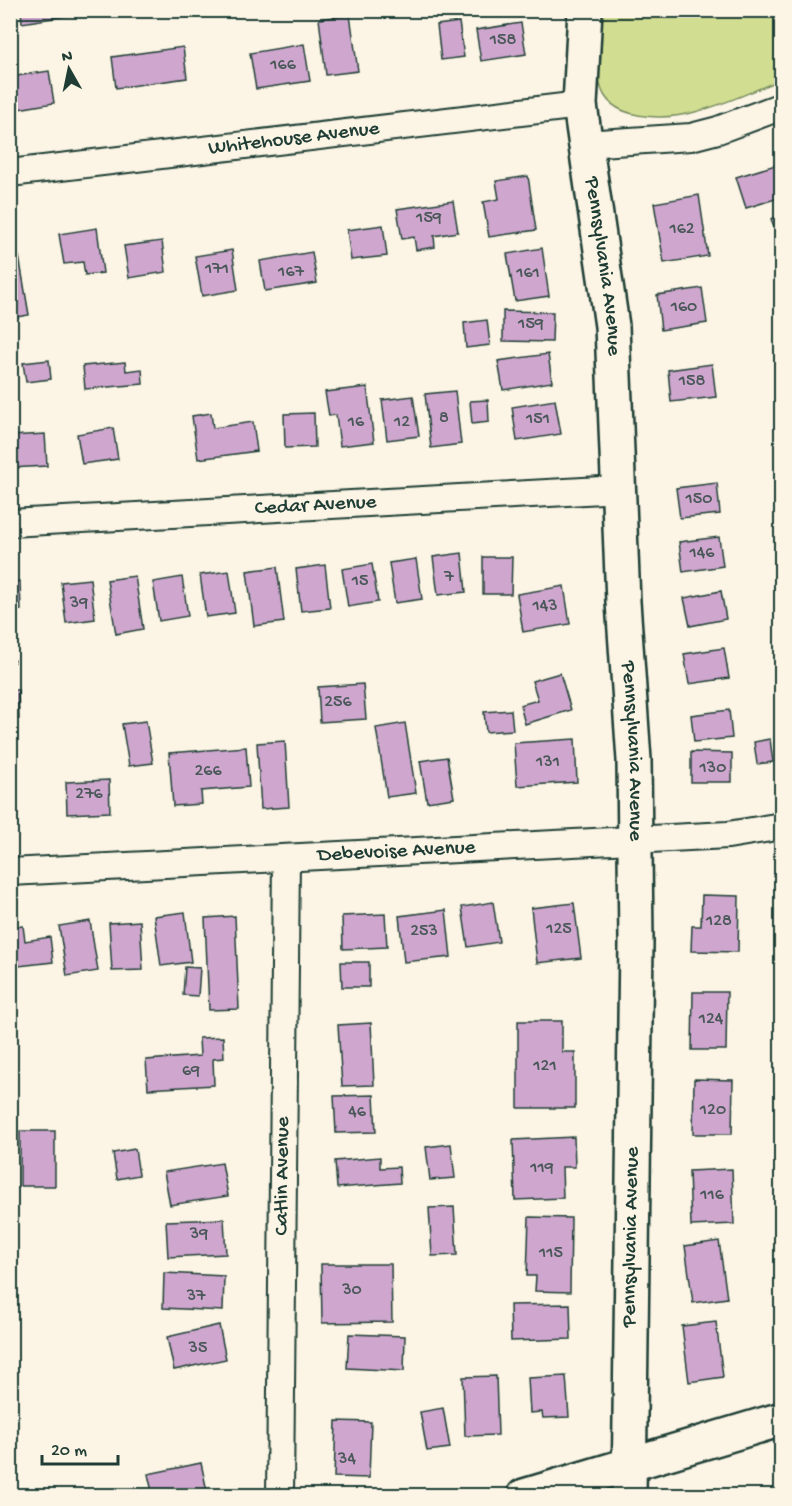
<svg xmlns="http://www.w3.org/2000/svg" width="792" height="1506" font-family="'Gochi Hand',sans-serif">
  <style>
    .green { fill: #d1dd90; stroke: #788d62; stroke-width: 1.5 }
    .building { fill: #cfa7ce; stroke: #1f3d34; stroke-width: 1.5 }
    .lines { fill: none; stroke-linecap: round; stroke-linejoin: round }
    .street-casing { stroke: #1f3d34; stroke-width: 30 }
    .secondary-casing { stroke: #1f3d34; stroke-width: 38 }
    .street { stroke: #fcf5e5; stroke-width: 26 }
    .secondary { stroke: #fcf5e5; stroke-width: 33 }
    .labels { text-anchor: middle; dominant-baseline: central; stroke-width: 5; stroke-linejoin: round; paint-order: stroke }
    .number-label { font-size: 18px; fill: #4b585a }
    .street-label { font-size: 21px; fill: #1f3d34; stroke: #fcf5e5 }
  </style>
  <rect width="100%" height="100%" fill="#fcf5e5"/>
  <filter id="ink" filterUnits="userSpaceOnUse"><feTurbulence type="fractalNoise" baseFrequency=".0167" numOctaves="2"/><feDisplacementMap in="SourceGraphic" scale="12" xChannelSelector="R" yChannelSelector="G"/><feConvolveMatrix kernelMatrix="1 2 1 2 8 2 1 2 1" color-interpolation-filters="sRGB"/></filter>
  <g filter="url(#ink)">
    <path class="green" d="M603,11H781V80C754,90 724,105 695,112C665,120 608,122 600,84C596,67 602,29 603,11Z"/>
    <path class="building" d="M21,10H73L74,15L22,23Z
      M350,15L358,71L326,75L319,19Z
      M459,22L464,57L441,60L437,25Z
      M521,23L526,54L481,61L476,30Z
      M304,44L310,81L256,89L250,53Z
      M183,47L187,78L116,88L112,57Z
      M49,71L54,103L12,110L10,77Z
      M782,163V197L746,208L736,177Z
      M528,176L536,230L489,237L483,202L499,199L496,181Z
      M699,195L708,256L664,263L654,203Z
      M453,201L458,232L434,236L435,247L416,250L414,237L402,239L397,209Z
      M782,215V246L771,219Z
      M383,225L387,256L351,260L347,230Z
      M97,228L103,273L85,275L83,262L64,264L59,234Z
      M162,241L166,272L129,278L124,246Z
      M542,248L549,296L515,301L507,254Z
      M232,250L238,290L202,296L195,256Z
      M312,252L317,283L265,291L260,261Z
      M19,256L29,315L10,318V257Z
      M702,288L707,323L661,330L657,295Z
      M503,311L553,312L552,342L503,341Z
      M487,320L490,345L466,348L464,323Z
      M548,354L552,382L503,390L498,361Z
      M49,360L51,379L26,382L23,363Z
      M125,362L126,371L142,369L143,384L85,389L83,366Z
      M712,364L716,397L671,402L668,370Z
      M367,387L374,442L340,446L336,415L329,416L325,392Z
      M455,391L461,444L431,448L425,394Z
      M413,396L419,436L387,440L382,400Z
      M488,400L489,422L472,424L470,401Z
      M555,400L561,434L517,441L512,407Z
      M211,413L213,428L253,422L257,451L198,459L192,416Z
      M314,413L315,447L285,448L284,414Z
      M113,428L118,459L82,464L77,434Z
      M45,434L47,466L10,468V436Z
      M717,483L720,514L680,518L676,488Z
      M782,505V529L775,507Z
      M719,537L723,566L683,572L679,542Z
      M462,553L466,592L438,595L433,557Z
      M483,557H512L511,594H483Z
      M416,559L422,599L395,603L389,563Z
      M372,564L378,602L348,607L342,569Z
      M325,565L330,608L301,611L296,569Z
      M277,567L284,622L254,626L247,571Z
      M229,571L235,613L206,617L200,575Z
      M135,576L143,629L116,634L107,580Z
      M182,577L188,616L159,621L153,582Z
      M90,579L95,619L66,623L61,582Z
      M20,581L21,610L10,611V582Z
      M564,586L570,624L523,632L517,594Z
      M721,591L726,619L690,626L684,598Z
      M10,638L14,662L10,663Z
      M724,648L729,678L689,684L684,654Z
      M560,673L571,710L525,724L520,705L538,700L532,681Z
      M363,684L366,719L320,722L318,687Z
      M10,690H18L19,719H10Z
      M511,710L513,730L486,732L484,712Z
      M729,710L732,738L694,742L691,715Z
      M146,721L153,763L129,766L122,724Z
      M405,723L416,793L387,797L376,728Z
      M575,739L577,782L517,786L514,743Z
      M770,739L773,762L757,764L754,742Z
      M285,741L289,807L261,809L257,743Z
      M246,747L249,787L201,791L202,804L173,806L169,753Z
      M691,752L732,753V782H691Z
      M447,757L454,798L427,802L420,761Z
      M109,780L110,812L67,814L66,782Z
      M702,895L739,896L738,952L691,951L692,926H701Z
      M493,902L499,942L468,947L462,907Z
      M574,903L581,958L537,963L531,908Z
      M446,910L451,957L404,962L399,916Z
      M185,912L191,962L161,966L154,916Z
      M385,914L387,947L343,949L342,916Z
      M235,916L239,1009L209,1010L205,918Z
      M90,921L98,971L67,976L59,926Z
      M140,921L143,970L112,971L109,923Z
      M23,926L25,941L50,937L53,962L10,967V927Z
      M341,962H369V987H342Z
      M185,967L200,968L198,996L183,995Z
      M693,992H727L726,1050H692Z
      M518,1021H562V1052H575V1108H518Z
      M371,1023L374,1085L342,1086L338,1025Z
      M223,1037L224,1058L213,1059L214,1085L148,1089L146,1060L200,1056L199,1038Z
      M694,1079L733,1080L732,1134H693Z
      M374,1095L376,1132L336,1133L334,1096Z
      M20,1131H55V1186H20Z
      M574,1137L575,1167H562L563,1198L515,1200L513,1140Z
      M451,1144L455,1178L430,1180L426,1147Z
      M135,1149L139,1175L117,1179L113,1153Z
      M380,1157V1168L399,1167L400,1183L337,1188L335,1161Z
      M222,1163L228,1196L170,1205L164,1172Z
      M732,1169L734,1224L691,1226L689,1171Z
      M454,1207L457,1255L432,1256L429,1208Z
      M529,1217L571,1218L570,1292L535,1291L536,1276H527Z
      M224,1219L226,1254L168,1257L166,1221Z
      M719,1241L727,1298L693,1303L685,1246Z
      M321,1264H391L392,1322L322,1323Z
      M164,1273L224,1276L223,1311L163,1308Z
      M570,1304L571,1339L511,1341L510,1305Z
      M716,1322L723,1377L689,1382L682,1326Z
      M219,1325L226,1359L174,1370L167,1337Z
      M349,1334L405,1336L404,1371L347,1368Z
      M496,1376L498,1435L465,1436L463,1377Z
      M566,1376L569,1417L543,1418L542,1412L530,1413L528,1378Z
      M443,1408L450,1448L427,1451L420,1412Z
      M336,1421L371,1422L369,1478L334,1477Z
      M201,1463L208,1496H153L148,1474Z
      M51,1491V1496H10V1492Z"/>
    <g class="lines">
      <g class="street-casing">
        <g id="street">
          <path d="M584,144L691,137L718,130L782,106"/>
          <path id="s1" d="M10,173L580,105"/>
          <path id="s2" d="M10,523L620,489"/>
          <path id="s3" d="M10,872L728,835L782,826"/>
          <path id="s4" d="M280,1496L286,858"/>
        </g>
      </g>
      <g class="secondary-casing">
        <g id="secondary">
          <path id="s5" d="M585,10L580,105L612,326L623,602L634,760L636,942L629,1496"/>
          <path d="M524,1496L782,1419"/>
        </g>
      </g>
      <use href="#street" class="street"/>
      <use href="#secondary" class="secondary"/>
    </g>
  </g>
  <g class="labels">
    <g class="number-label">
      <text x="503" y="40">158</text>
      <text x="283" y="65">166</text>
      <text x="429" y="218">159</text>
      <text x="682" y="229">162</text>
      <text x="217" y="269">171</text>
      <text x="291" y="272">167</text>
      <text x="528" y="273">161</text>
      <text x="684" y="307">160</text>
      <text x="531" y="324">159</text>
      <text x="692" y="381">158</text>
      <text x="444" y="418">8</text>
      <text x="538" y="419">151</text>
      <text x="356" y="422">16</text>
      <text x="402" y="422">12</text>
      <text x="699" y="499">150</text>
      <text x="702" y="553">146</text>
      <text x="449" y="577">7</text>
      <text x="360" y="581">15</text>
      <text x="79" y="603">39</text>
      <text x="545" y="606">143</text>
      <text x="338" y="702">256</text>
      <text x="548" y="762">131</text>
      <text x="713" y="768">130</text>
      <text x="208" y="771">266</text>
      <text x="89" y="794">276</text>
      <text x="719" y="921">128</text>
      <text x="559" y="929">125</text>
      <text x="424" y="931">253</text>
      <text x="711" y="1019">124</text>
      <text x="545" y="1066">121</text>
      <text x="191" y="1071">69</text>
      <text x="713" y="1110">120</text>
      <text x="357" y="1112">46</text>
      <text x="542" y="1168">119</text>
      <text x="712" y="1195">116</text>
      <text x="199" y="1234">39</text>
      <text x="551" y="1253">115</text>
      <text x="352" y="1290">30</text>
      <text x="196" y="1296">37</text>
      <text x="198" y="1348">35</text>
      <text x="347" y="1459">34</text>
    </g>
    <g class="street-label">
      <text stroke="none"><textPath href="#s1" startOffset="286">Whitehouse Avenue</textPath></text>
      <text stroke="none"><textPath href="#s5" startOffset="258">Pennsylvania Avenue</textPath></text>
      <text stroke="none"><textPath href="#s2" startOffset="306">Cedar Avenue</textPath></text>
      <text stroke="none"><textPath href="#s5" startOffset="744">Pennsylvania Avenue</textPath></text>
      <text stroke="none"><textPath href="#s3" startOffset="387">Debevoise Avenue</textPath></text>
      <text stroke="none"><textPath href="#s4" startOffset="320">Catlin Avenue</textPath></text>
      <text transform="translate(632 1237) rotate(-89)">Pennsylvania Avenue</text>
    </g>
  </g>
  <rect width="792" height="1506" fill="none" stroke="#fcf5e5" stroke-width="36"/>
  <rect x="18" y="18" width="756" height="1470" fill="none" stroke="#1f3d34" stroke-width="2" filter="url(#ink)"/>
  <g transform="translate(69 69) rotate(351)" stroke="#fcf5e5" stroke-width="4.5" paint-order="stroke">
  <path d="M0-4.5L10 22L0 15L-10 22Z" fill="#1f3d34"/>
  <text y="-9" font-size="16" font-weight="bold" text-anchor="middle" fill="#1f3d34">N</text>
  </g>
  <path d="M42 1455v9h76v-9" fill="none" stroke="#1f3d34" stroke-width="3"/>
  <text x="51" y="1455" font-size="18" fill="#1f3d34" stroke="#fcf5e5" stroke-width="4.5" paint-order="stroke">20 m</text>
</svg>
